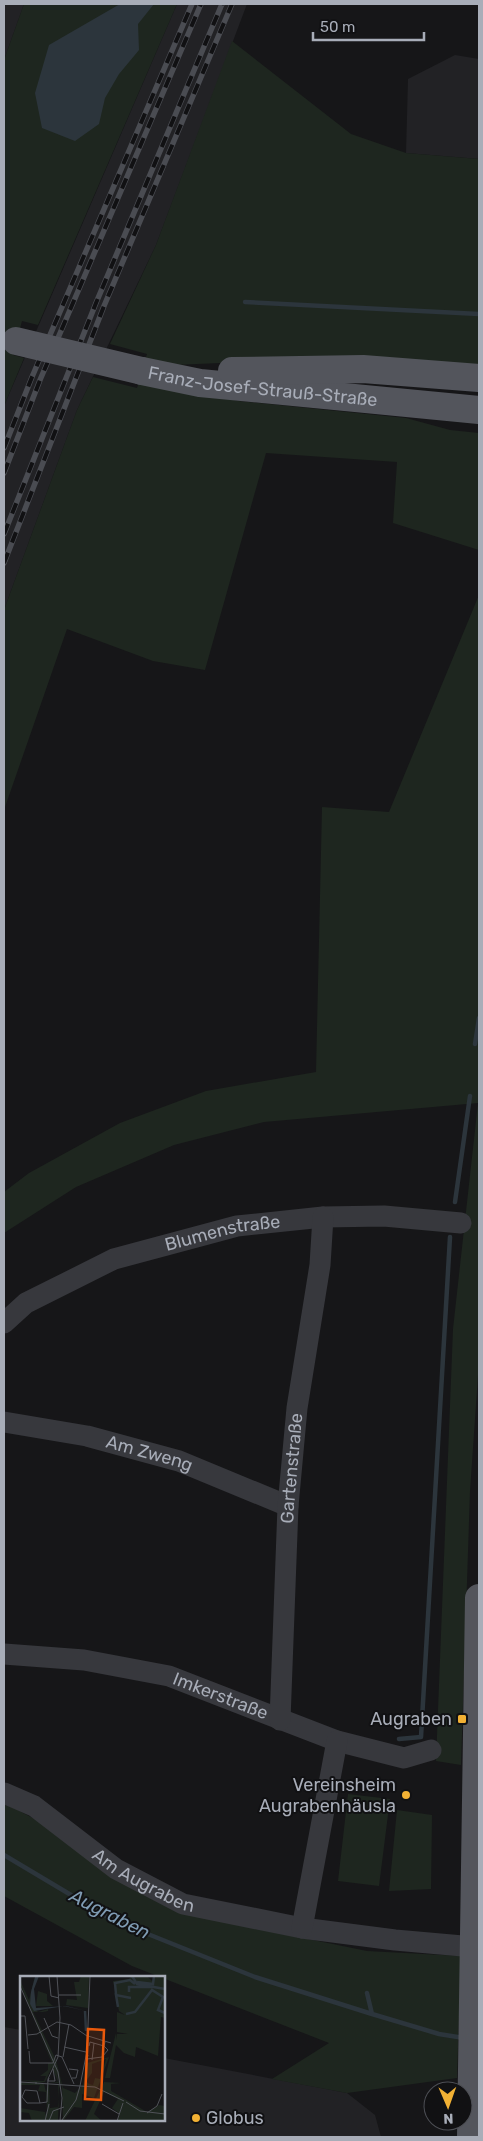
<svg xmlns="http://www.w3.org/2000/svg" width="483" height="2141" font-family="Rubik,sans-serif">
  <style>
    .built { fill: #222225 }
    .green { fill: #1e261f }
    .water { fill: #2c353c }
    .lines { fill: none; stroke-linecap: round; stroke-linejoin: round }
    .stream { stroke: #2c353c; stroke-width: 4.5 }
    .minor { stroke: #37383d; stroke-width: 21 }
    .major { stroke: #53555c; stroke-width: 28 }
    .rail-casing { stroke: #4a4c52; stroke-width: 5.5 }
    .rail { stroke: #111113; stroke-width: 4; stroke-dasharray: 11; stroke-linecap: butt }
    .major-bridge { stroke: #53555c; stroke-width: 28 }
    .poi-dot { fill: #f2b134; stroke: #111113; stroke-width: 2 }
    .labels { text-anchor: middle; dominant-baseline: central; stroke-width: 4; stroke-linejoin: round; paint-order: stroke }
    .street-label { font-size: 18px; fill: #a8adb8; stroke: #111113 }
    .poi-label { font-size: 18px; fill: #a8adb8; stroke: #111113; text-anchor: end }
    .water-label { font-size: 19px; font-style: italic; fill: #7f9bb3; stroke: #111113 }
    .inset-river { fill: none; stroke: #2c353c; stroke-width: 2.5 }
    .inset-road { fill: none; stroke: #505258; stroke-width: 1 }
    .view { fill: #e8590c; fill-opacity: 0.15; stroke: #e8590c; stroke-width: 2.5 }
    .inset-edge { fill: none; stroke: #a8adb8; stroke-width: 2.5 }
  </style>
  <rect width="100%" height="100%" fill="#161618"/>
  <path class="built" d="M4,4H24L4,60Z
    M177,4H247L156,245L77,410L4,610V406Z
    M455,55L479,59V159L406,153L408,79Z
    M4,2027L21,2030V2120H164V2058L347,2093L375,2115L381,2137H4Z"/>
  <path class="green" d="M24,4H177L38,325L22,321L13,355L24,358L4,406V60Z
    M232,41L351,134L406,153L479,159V370L243,362L174,365L144,364L147,354L110,344L156,245Z
    M93,377L137,388L140,380L238,401L406,418L450,430L479,433V550L393,523L397,462L266,453L205,670L153,661L67,629L4,810V610L77,410Z
    M479,595V1361L470,1491L461,1765L436,1761L453,1329L478,1103L264,1122L174,1145L76,1187L4,1233V1192L29,1173L120,1123L206,1091L316,1072L322,807L389,812Z
    M348,1794L390,1799L379,1886L338,1881Z
    M4,1803L52,1828L185,1914L367,1951L461,1956L457,2078L347,2093L272,2079L329,2043L132,1966L4,1896Z
    M397,1810L432,1815L431,1889L389,1891Z"/>
  <path class="water" d="M120,4H154L138,24L139,50L119,74L105,98L99,124L75,141L42,128L35,93L49,45Z"/>
  <g class="lines">
    <path class="stream" d="M245,302L479,314
      M475,1044L479,1018
      M455,1202L470,1096
      M399,1739L421,1737L450,1237
      M4,1855L113,1920L255,1977L372,2014L439,2034L464,2038
      M367,1993L372,2014"/>
    <g class="minor">
      <path id="s1" d="M4,1323L26,1303L114,1259L237,1226L323,1217L384,1216L461,1223"/>
      <path id="s2" d="M4,1422L87,1436L179,1461L288,1506"/>
      <path id="s3" d="M4,1654L84,1660L169,1676L337,1741L404,1758L431,1750"/>
      <path id="s4" d="M280,1720L288,1506L297,1408L320,1265L323,1217"/>
      <path id="s5" d="M4,1793L34,1806L116,1869L183,1904L302,1928L395,1940L474,1947"/>
      <path d="M302,1928L337,1741"/>
    </g>
    <g class="major">
      <path id="s6" d="M142,371L200,383L479,410"/>
      <path d="M232,371L363,369L479,378"/>
      <path d="M471,2137L479,1598"/>
    </g>
    <g class="rail-casing">
      <path id="rail" d="M4,448L32,377L192,4
        M4,473L40,380L201,4
        M4,534L96,303L222,4
        M4,563L104,306L232,4"/>
    </g>
    <use href="#rail" class="rail"/>
    <path class="major-bridge" d="M16,341L142,371"/>
  </g>
  <g class="poi-dot">
    <rect x="457" y="1714" width="10" height="10" rx="2.5"/>
    <circle cx="406" cy="1795" r="5"/>
    <circle cx="196" cy="2118" r="5"/>
  </g>
  <g class="labels">
    <g class="street-label">
      <text stroke="none"><textPath href="#s6" startOffset="122">Franz-Josef-Strauß-Straße</textPath></text>
      <text stroke="none"><textPath href="#s1" startOffset="240">Blumenstraße</textPath></text>
      <text stroke="none"><textPath href="#s2" startOffset="149">Am Zweng</textPath></text>
      <text stroke="none"><textPath href="#s4" startOffset="252">Gartenstraße</textPath></text>
      <text stroke="none"><textPath href="#s3" startOffset="222">Imkerstraße</textPath></text>
      <text stroke="none"><textPath href="#s5" startOffset="166">Am Augraben</textPath></text>
    </g>
    <g class="poi-label">
      <text x="452" y="1719">Augraben</text>
      <text x="396" y="1785">Vereinsheim<tspan x="396" dy="21">Augrabenhäusla</tspan></text>
      <text x="206" y="2118" text-anchor="start">Globus</text>
    </g>
    <g class="water-label">
      <text transform="translate(110 1914) rotate(27)">Augraben</text>
    </g>
  </g>
  <g transform="translate(20 1976)">
    <rect width="145" height="145" fill="#161618"/>
    <path d="M15,0L10,28L18,36L28,33V35L23,36H13L36,84L43,112L55,117L63,109L67,87L89,81L74,122L62,118V132L54,131L43,145L42,110L1,10L0,7V4L9,24ZM86,83L80,103L75,102L73,109L69,108L66,105L72,97V88ZM61,0H69L68,32L46,29L47,23L57,24L54,6H59ZM111,0H127L132,5L134,0H145V42L141,41L138,80L116,71L115,81L104,77L96,69L90,102H85L96,57L97,64V58H108L97,56V36L105,39L99,35L93,5L109,3ZM0,14L36,95L39,107L28,106H38L32,91L25,106L15,107L24,108L26,116L28,109H39L38,145H12L9,137L0,136V132L25,136V139L27,135L26,116L18,115L20,109H0V106H14L0,104L24,105L26,100H20L28,94V87H32ZM29,109H38L39,131L30,132ZM18,15L27,18V25L33,30H16ZM84,106L101,107L91,108V115L127,136L139,129L145,130V145H97L100,138L92,132L98,123L84,116L74,138L82,145H65Z" fill="#1e261f" fill-rule="evenodd"/>
    <path d="M19,0L14,13L16,32L46,30L66,35L44,30L14,35L10,28L11,16L15,1Z" fill="#2c353c"/>
    <path class="inset-river" d="M112,0L117,8L145,13M117,6L133,8L134,0M109,16V11H132M96,18L95,7L110,4L115,8M98,31L96,19L111,22M65,35L66,55M106,38L115,36L132,14L143,21L138,34L145,37"/>
    <path class="inset-road" d="M29,0L31,20L39,22M0,10L38,96L42,122L40,145M39,19H61M0,40H5L8,73M24,42L32,60L38,62M8,59L17,58L37,46L51,49L67,60M68,60L91,67M69,70L70,66L84,70L85,66M44,71L66,76M9,75L10,87H33L36,79L42,81L54,108M68,79L67,83L82,81L88,74L84,70M43,81L49,48M72,84L74,67M49,93L58,94L56,102H52M29,102L28,105H35L33,93M0,106L17,107M15,107L75,111L104,125M60,110L67,75L70,0M27,126L28,103L38,81L40,42L37,0M106,126L120,135L145,138M20,127L17,115L5,114L2,121L7,127H20L27,126M82,128L99,138M127,137L137,130L142,118M42,144L56,124L60,110M25,145L29,128M29,145L33,135L44,131M97,145L103,127"/>
    <path class="view" d="M68,53L84,54L81,124L65,123Z"/>
    <rect width="145" height="145" class="inset-edge"/>
  </g>
  <rect width="483" height="2141" fill="none" stroke="#a8adb8" stroke-width="10"/>
  <g transform="translate(448 2106) rotate(178)"><circle r="24" fill="#111113" stroke="#4d4f55"/>
  <path d="M0-4L9 19L0 12L-9 19Z" fill="#f2b134"/>
  <text y="-8" font-size="14" font-weight="bold" text-anchor="middle" fill="#a8adb8">N</text>
  </g>
  <path d="M313 32v8h111v-8" fill="none" stroke="#a8adb8" stroke-width="2.5"/>
  <text x="320" y="32" font-size="15" fill="#a8adb8" stroke="#111113" stroke-width="4" paint-order="stroke">50 m</text>
</svg>
